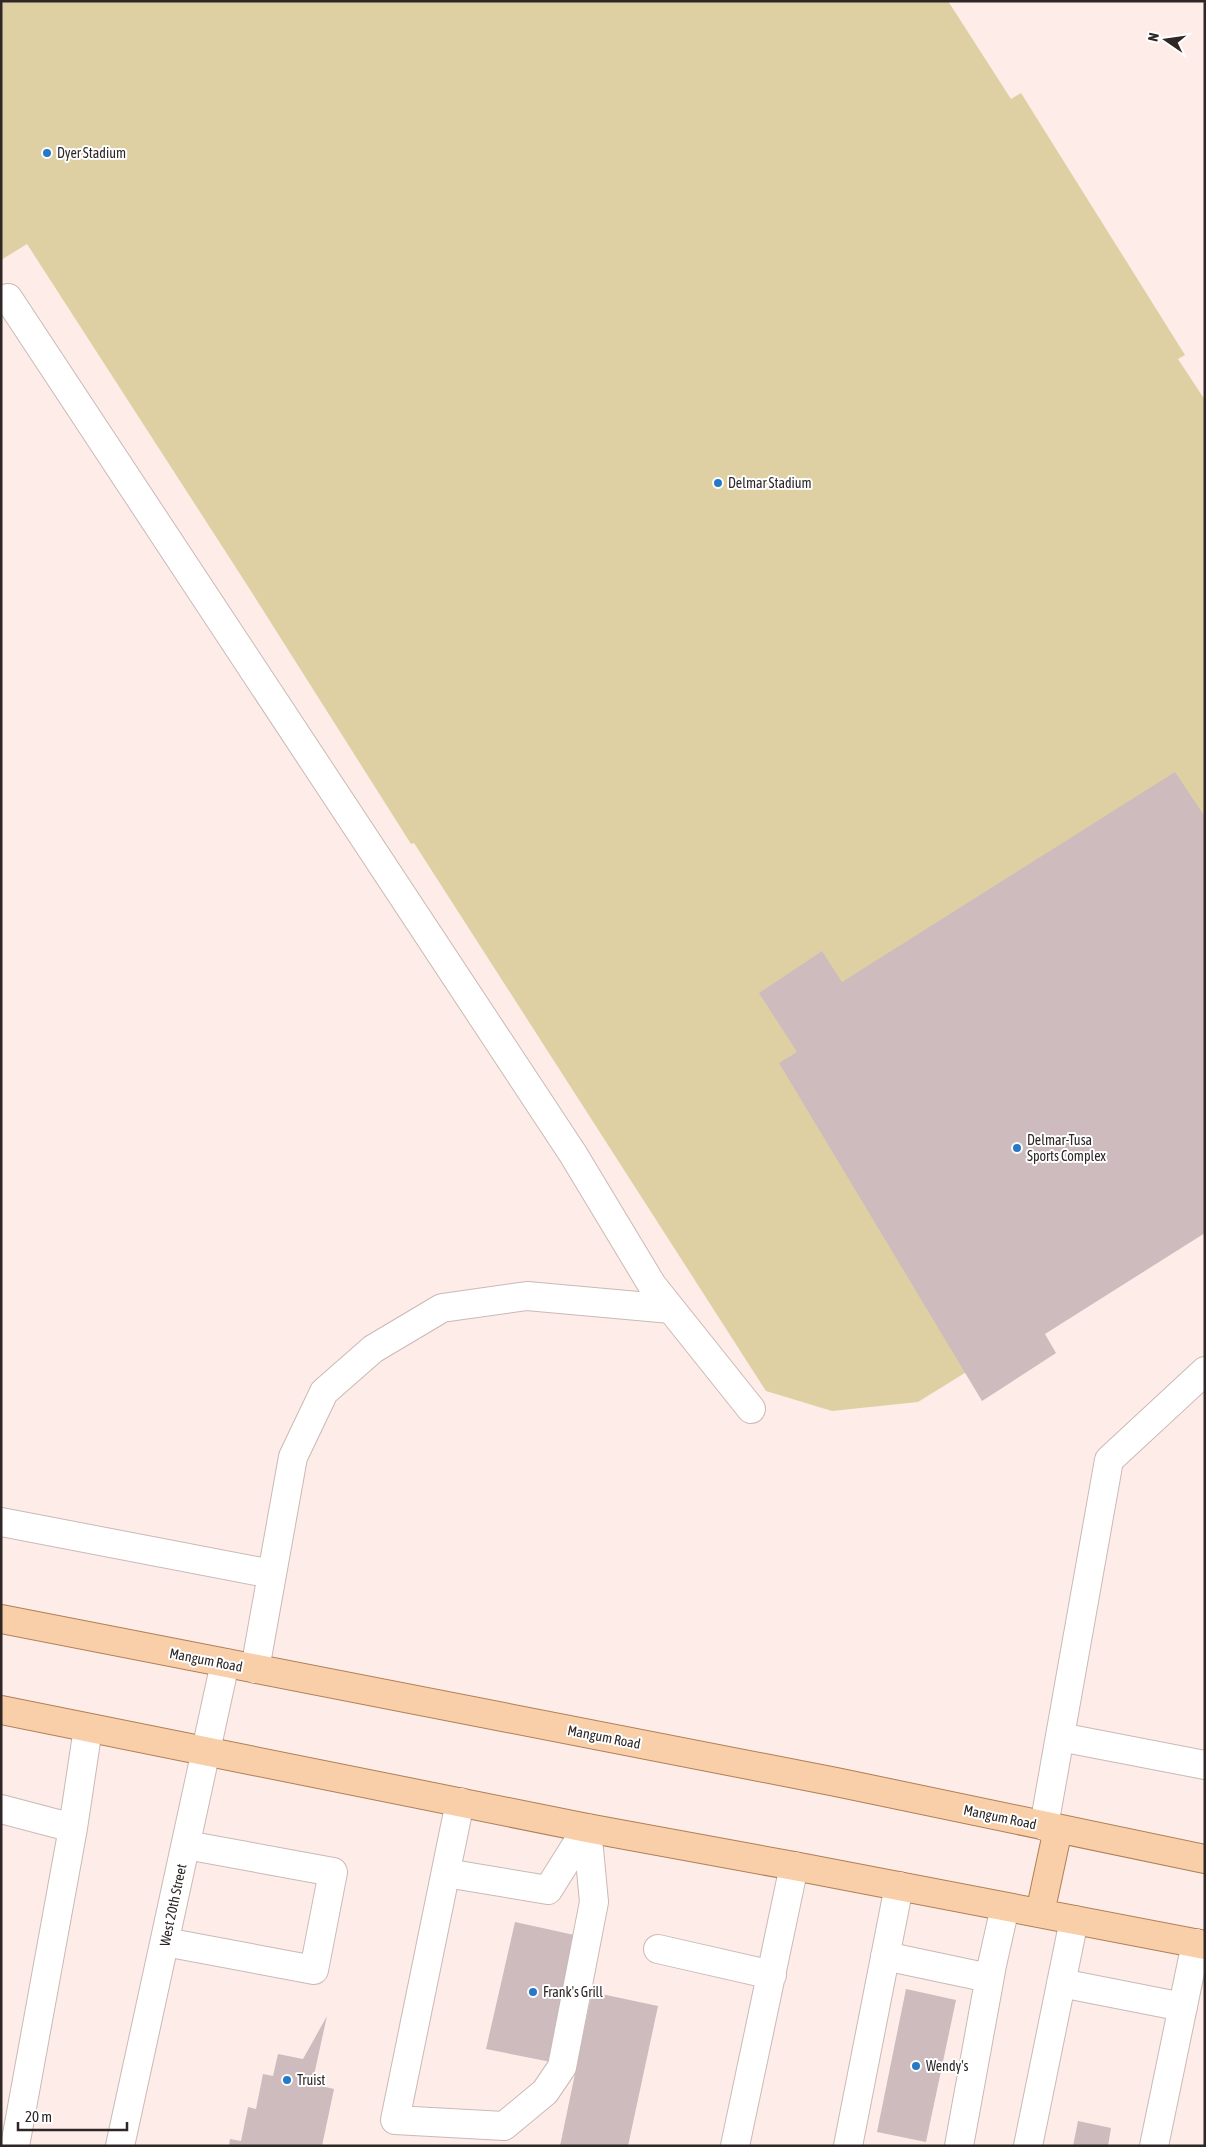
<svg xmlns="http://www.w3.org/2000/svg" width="1206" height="2147" font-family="'Asap Condensed',sans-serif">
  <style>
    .green { fill: #dfd0a4 }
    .building { fill: #cdbbbe }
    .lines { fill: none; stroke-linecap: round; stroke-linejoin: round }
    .minor-casing { stroke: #cab9b5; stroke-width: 30 }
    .major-casing { stroke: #af7f56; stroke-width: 30 }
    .minor { stroke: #fff; stroke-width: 28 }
    .major { stroke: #f8cfa9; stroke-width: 28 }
    .poi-dot { fill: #2679c8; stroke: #fff; stroke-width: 2 }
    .labels { text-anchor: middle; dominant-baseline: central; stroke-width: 4; stroke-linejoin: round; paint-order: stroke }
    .poi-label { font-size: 14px; fill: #2e2726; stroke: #fff; text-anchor: start }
    .street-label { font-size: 14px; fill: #2e2726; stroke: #fff }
  </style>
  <rect width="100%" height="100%" fill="#feece8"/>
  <path class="green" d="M1,1H948L1011,99L1021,93L1185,355L1178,359L1205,400V1224L918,1402L832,1411L766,1391L414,843L411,844L249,588L27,244L1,260Z"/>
  <path class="building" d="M1175,772L1205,817V1233L1045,1334L1056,1353L982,1401L779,1063L797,1052L759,993L822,951L842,982Z
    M515,1922L579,1936L551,2062L486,2049Z
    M906,1989L956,2000L926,2142L877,2132Z
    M592,1992L658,2006L628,2146H560Z
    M327,2016L312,2084L334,2089L322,2146H229L230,2139L241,2141L248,2107L256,2109L263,2074L273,2076L278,2054L303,2059Z
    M1078,2121L1111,2128L1108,2146H1073Z"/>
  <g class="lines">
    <g class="minor-casing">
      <path id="minor" d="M8,298L573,1154L652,1285L751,1409
        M1,1522L272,1574
        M255,1669L293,1457L324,1392L373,1349L442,1308L527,1296L671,1309
        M1060,1737L1205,1765
        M460,1802L395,2120L504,2126L545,2092L562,2067L594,1902L587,1828
        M1,1809L73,1828L88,1728
        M1044,1826L1109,1460L1205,1371
        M446,1873L548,1890L587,1828
        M165,1942L314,1970L333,1872L186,1845
        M658,1949L772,1975
        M885,1956L989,1978
        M1061,1983L1183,2007
        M15,2146L73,1828
        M120,2146L225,1663
        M735,2146L794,1866
        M848,2146L899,1886
        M959,2146L992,1965L1005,1907
        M1028,2146L1074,1920
        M1154,2146L1196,1943"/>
    </g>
    <g class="major-casing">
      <path id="major" d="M1,1619L836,1782L1205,1859
        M1,1710L587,1828L794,1866L1205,1945
        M1040,1913L1058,1829"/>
    </g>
    <use href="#minor" class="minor"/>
    <use href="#major" class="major"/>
  </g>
  <g class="poi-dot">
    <circle cx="47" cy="153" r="5"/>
    <circle cx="718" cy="483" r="5"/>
    <circle cx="1017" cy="1148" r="5"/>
    <circle cx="533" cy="1992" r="5"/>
    <circle cx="916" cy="2066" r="5"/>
    <circle cx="287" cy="2080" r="5"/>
  </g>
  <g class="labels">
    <g class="poi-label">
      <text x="57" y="153">Dyer Stadium</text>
      <text x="728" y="483">Delmar Stadium</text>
      <text x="1027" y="1140">Delmar-Tusa<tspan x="1027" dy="16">Sports Complex</tspan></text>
      <text x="543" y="1992">Frank's Grill</text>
      <text x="926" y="2066">Wendy's</text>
      <text x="297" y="2080">Truist</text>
    </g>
    <g class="street-label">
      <text transform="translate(206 1660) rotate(11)">Mangum Road</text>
      <text transform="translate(604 1737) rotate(11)">Mangum Road</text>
      <text transform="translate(1000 1817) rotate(12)">Mangum Road</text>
      <text transform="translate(173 1905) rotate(-78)">West 20th Street</text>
    </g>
  </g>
  <rect width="1206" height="2147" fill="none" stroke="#2e2726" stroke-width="5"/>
  <g transform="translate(1166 40) rotate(283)" stroke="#ffffff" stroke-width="4" paint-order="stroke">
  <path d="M0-4L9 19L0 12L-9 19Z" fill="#2e2726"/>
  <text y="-8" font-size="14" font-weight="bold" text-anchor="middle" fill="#2e2726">N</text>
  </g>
  <path d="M18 2122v8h109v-8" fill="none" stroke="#2e2726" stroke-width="2.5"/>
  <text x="25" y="2122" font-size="15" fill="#2e2726" stroke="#ffffff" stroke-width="4" paint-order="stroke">20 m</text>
</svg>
